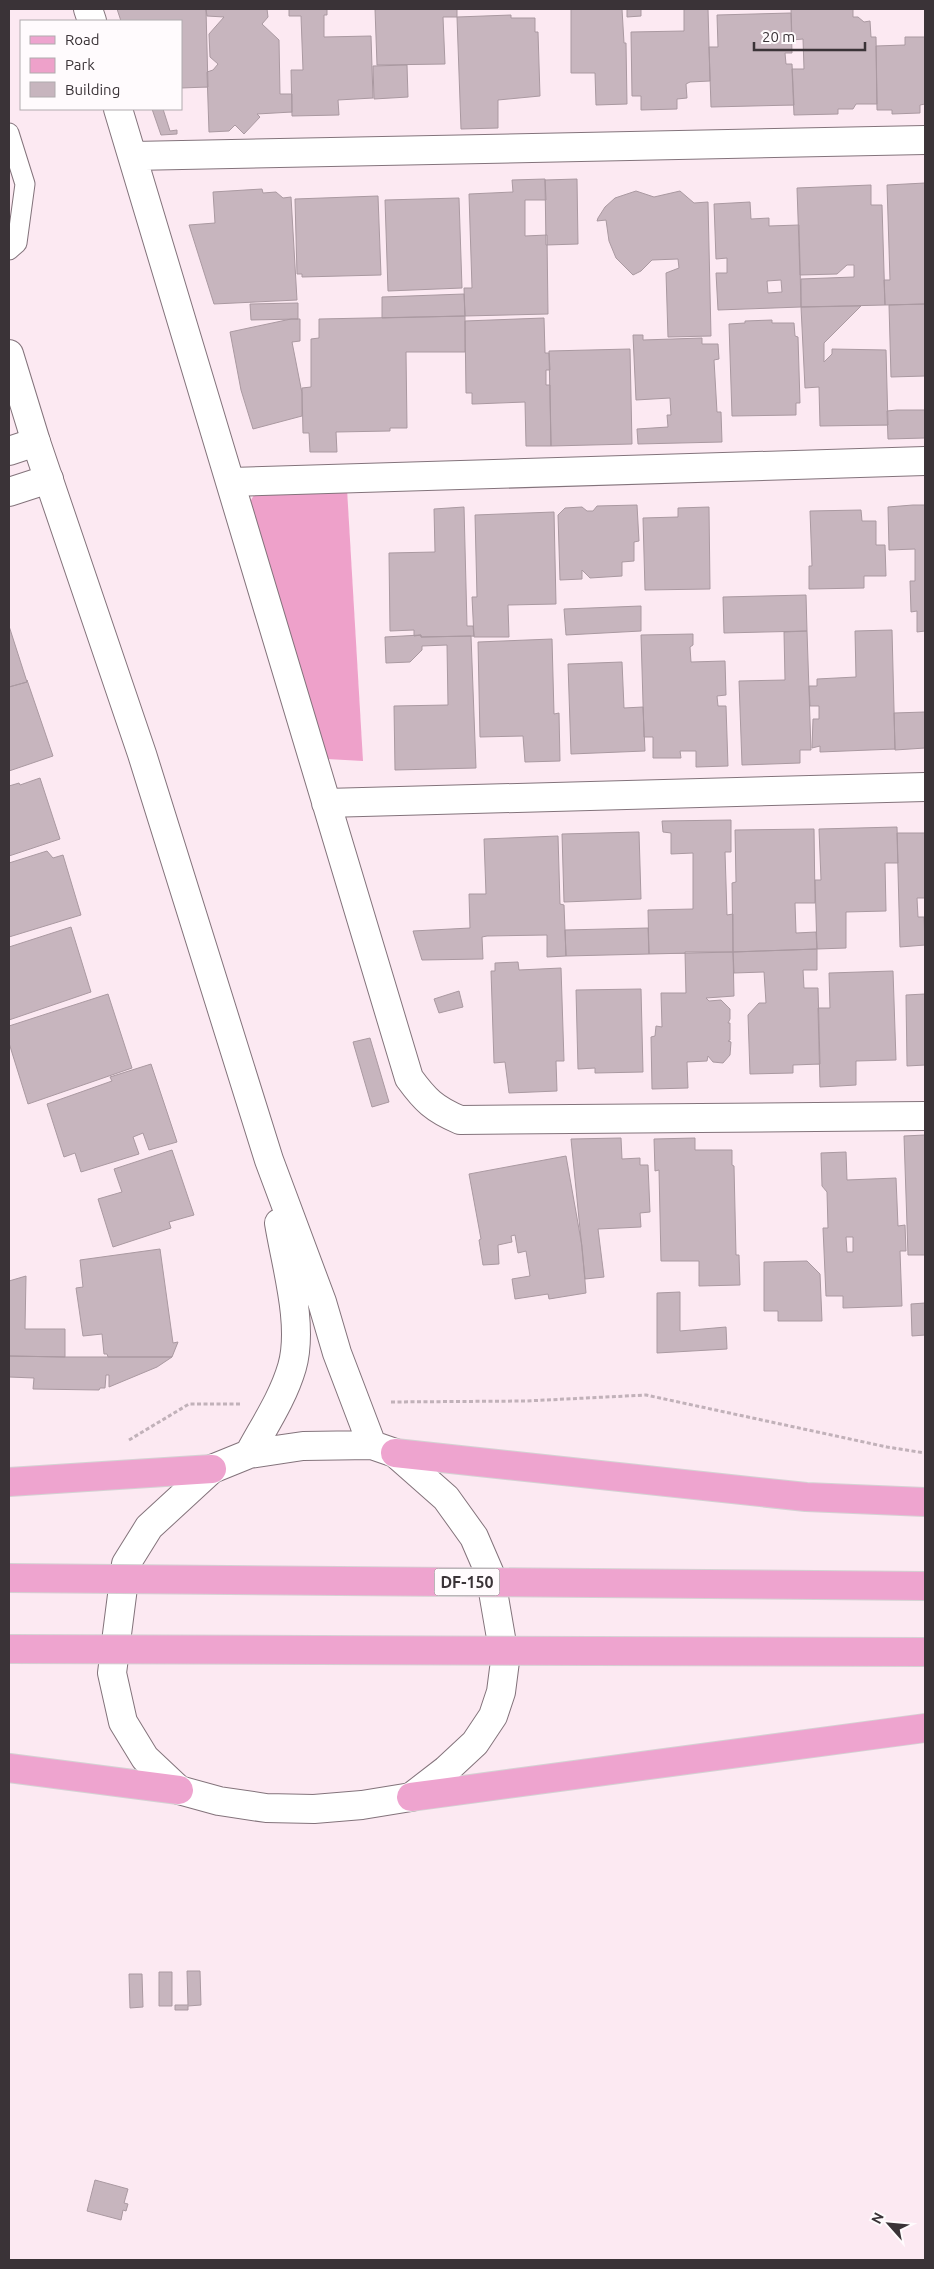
<svg xmlns="http://www.w3.org/2000/svg" width="934" height="2269" font-family="Ubuntu,sans-serif">
  <style>
    .green { fill: #eea1ca }
    .building { fill: #c7b5be; stroke: #aa99a1; fill-rule: evenodd }
    .lines { fill: none; stroke-linecap: round; stroke-linejoin: round }
    .lane-casing { stroke: #83737b; stroke-width: 21 }
    .street-casing { stroke: #83737b; stroke-width: 30 }
    .secondary-casing { stroke: #83737b; stroke-width: 30 }
    .primary-casing { stroke: #d4d2d3; stroke-width: 30 }
    .path { stroke: #c1b1b9; stroke-width: 3; stroke-dasharray: 4 2.5; stroke-linecap: butt }
    .lane { stroke: #fff; stroke-width: 19 }
    .street { stroke: #fff; stroke-width: 28 }
    .secondary { stroke: #fff; stroke-width: 28 }
    .primary { stroke: #eea4cf; stroke-width: 28 }
    .primary-bridge-casing { stroke: #d4d2d3; stroke-width: 30; stroke-linecap: butt }
    .primary-bridge { stroke: #eea4cf; stroke-width: 28 }
    .labels { text-anchor: middle; dominant-baseline: central; stroke-width: 5; stroke-linejoin: round; paint-order: stroke }
    .shield { fill: #fffbfd; stroke: #756f72; stroke-width: 1 }
    .shield-label { font-size: 16px; font-weight: bold; fill: #3a3337 }
  </style>
  <rect width="100%" height="100%" fill="#fce9f2"/>
  <path class="green" d="M347,489L363,761L327,759L247,507L254,495Z"/>
  <path class="building" d="M117,9H206L208,87L181,88V21H121Z
    M206,9H267L268,17L262,24L279,40L280,94H292V112L257,114L260,117L244,134L235,125L229,131L209,132L207,72L213,70L218,64L210,57L209,34L224,17L207,16Z
    M289,9H327V15H324V37L371,36L373,98L338,100L339,115L292,116L291,70H303L301,16H289Z
    M375,9H457V17H443L445,64L377,65Z
    M571,9H622L624,43H626L627,104L596,105L595,73H571Z
    M627,9H641V16L627,17Z
    M684,9H708L710,81L690,82L686,84L687,98L677,99V109L641,110V96H632L631,32L684,31Z
    M791,9H853V17H858L864,22L870,21L871,37H876L877,104H856L853,109H838V114L794,115L792,69H804L803,39L792,40Z
    M791,13L792,53H785L786,64H792L794,105L711,107L709,47H718L717,15Z
    M511,15V18H535V32H538L540,96L498,100V128L461,129L457,17Z
    M905,37H925V104L920,105V113L892,114V110H877L876,46L905,45Z
    M407,65L408,97L374,99L373,66Z
    M152,109H163L170,131L177,130V134L161,135Z
    M545,179L546,200H525V236L547,235L548,314L465,316L464,288H472L469,194L513,192L512,180Z
    M577,179L578,244L546,245L545,180Z
    M925,183V304L885,305L884,280H890L887,185Z
    M871,185V205H882L885,305L801,307V279L854,277V265H847L837,274L800,275L797,188Z
    M262,189L263,193L276,192L283,198L291,197L297,300L214,304L189,225L215,223L213,192Z
    M636,191L654,197L680,191L694,203L708,202L711,336L668,337L666,273L679,268L678,259L652,260L641,271L633,275L616,258L609,241L606,220L597,221L598,218L605,207L615,198Z
    M378,196L381,275L302,277V274H297L295,199Z
    M459,198L462,288L388,291L385,200Z
    M750,202L751,219L769,218V226L799,225L801,307L718,310L716,273H727V258L716,259L714,204ZM781,280L782,292L768,293L767,281Z
    M464,294L465,316L382,318V297Z
    M298,303V319L251,320L250,304Z
    M925,304V376L891,377L889,305Z
    M861,306L824,343V362L832,354V349L886,350L888,425L820,426L819,387L805,388L801,307Z
    M465,316V352H406L407,428H390V431L336,432L337,452H310L309,433H303L302,388L311,387V339L319,338V319Z
    M544,318L545,353H549L550,370H546V385H550L551,446H526L525,402L474,404H472V393H466L465,321Z
    M291,319H300V341L292,342L302,393V416L253,429L241,390L230,332Z
    M772,320V323H794L795,336L798,337L800,403H796V415L732,416L729,324L745,323V321Z
    M633,335H643V340L702,338V344H718L719,359L714,360L717,412H721L722,442L638,444L637,429L668,427L667,415H671L670,398L636,400Z
    M630,349L632,444L551,446L549,351Z
    M897,410H925V438L888,439L887,411Z
    M637,505L639,541L634,542V561L622,562V576L590,578L582,570V579L560,580L558,515L565,508L582,507L587,511H593L597,506Z
    M913,505H925V631L917,632V611L911,612L910,581H915V549L889,550L888,507Z
    M464,507L467,626H473L474,636L421,637V635L414,636V630L390,631L389,553L435,552L434,509Z
    M709,507L710,589L645,590L643,518L678,517V508Z
    M861,510L862,521H876V545H885L886,576H864V588L809,589V566H812L810,511Z
    M554,512L556,604L508,605L509,637H474L472,597H477L475,515Z
    M806,595L807,631L724,633L723,597Z
    M641,606V631L566,635L564,609Z
    M9,626L27,682L9,687Z
    M892,630L895,749L820,752V746L812,748L813,719H819V706H810L809,686H817V679L856,677L855,631Z
    M807,631L811,750H800V763L742,765L739,681L785,680L784,632Z
    M693,634V645L690,647L691,662L725,661L726,695L717,696L718,706H726L728,766L696,767V751H680L681,758H653V737H644L641,635Z
    M421,635V637L471,636L476,768L395,770L394,706L448,705L447,645L422,646V650L410,662L386,663L385,637Z
    M552,639L554,714L559,713L560,761L525,762L523,736L480,737L478,642Z
    M622,662L624,708L643,707L645,751L571,754L568,664Z
    M27,680L53,756L9,771V687L27,682Z
    M925,712V748L895,750L894,713Z
    M40,778L60,839L9,856V786L19,783L20,785Z
    M731,820V852H725L727,915L733,914V952L649,954L648,910L693,909V853L671,854V833L663,832L662,821Z
    M897,827L898,863H885L886,911L846,912V948L817,949L815,880H821L819,829Z
    M814,829L815,903H795L796,933L816,932L817,949L733,952L732,883L736,882L735,830Z
    M639,832L641,899L564,902L562,834Z
    M897,833H925V898H917L918,917H924L925,945L900,947Z
    M558,836L560,904L564,905L566,956L547,957V935L487,936L482,937L483,959L422,960L413,931L470,928L469,894H486L484,839Z
    M47,851L53,858L63,855L81,915L9,937V863Z
    M71,927L91,992L9,1020V947Z
    M648,928L649,954L566,956L565,930Z
    M817,949V970H803L804,988H818L820,1064L793,1065V1073L750,1074L748,1015L759,1003H766L764,972L734,973L733,952Z
    M685,952H733L734,996L706,998L709,1001L721,1000L730,1009V1019L728,1023H730V1040L728,1041L731,1042L730,1055L723,1063L713,1062L708,1056L707,1061L687,1062L688,1088L652,1089L651,1037L655,1036L656,1026L662,1027L661,993H686Z
    M518,962L519,970L561,968L564,1061H556L557,1091L509,1093L505,1062L494,1063L491,971H495V963Z
    M893,971L896,1060L856,1061V1085L820,1087L818,1008H830L829,973Z
    M641,989L643,1072L595,1073V1068L578,1069L576,990Z
    M459,991L463,1007L439,1013L434,999Z
    M108,994L132,1068L28,1104L9,1043V1026Z
    M925,994V1065L907,1066L906,995Z
    M370,1038L389,1102L372,1107L353,1042Z
    M151,1064L177,1142L149,1150L143,1133L133,1137L139,1154L81,1172L75,1153L64,1157L47,1104L112,1081L110,1077Z
    M925,1135V1255H908L904,1136Z
    M621,1138L622,1159L640,1158V1165H648L650,1212L640,1213L641,1227L598,1229L604,1277L585,1279L571,1139Z
    M695,1138V1150H732V1165L734,1166L736,1255H739L740,1285L699,1286V1261H661L659,1170L655,1171L654,1139Z
    M172,1150L194,1215L169,1222L171,1228L113,1247L98,1199L122,1192L114,1169Z
    M846,1152L847,1180L896,1178L898,1226L905,1225L906,1251H900L902,1306L843,1308V1296H826L823,1228H828L827,1192L822,1186L821,1153ZM846,1237H853V1252H847Z
    M566,1156L582,1246L586,1293L549,1299L548,1294L515,1299L512,1279L530,1276L526,1251L518,1253L515,1235L511,1236L512,1242L498,1245L499,1264L483,1265L479,1240L481,1239L469,1174Z
    M160,1249L173,1343L178,1342L172,1357H108L107,1354H104L102,1334L83,1336L76,1288L83,1287L80,1260Z
    M807,1261L820,1274L822,1321H778V1311H764V1262Z
    M26,1276L25,1329H65V1357L9,1356V1281Z
    M680,1292V1331L726,1327L727,1349L657,1353V1293Z
    M925,1303V1335L912,1336L911,1304Z
    M9,1356L65,1357H172L157,1367L109,1387V1375H106L105,1388H100L99,1390L33,1389L34,1378L9,1377Z
    M187,1971H200L201,2005L188,2006V2010H175V2005H188Z
    M159,1972H172V2006H159Z
    M129,1974H142L143,2007L130,2008Z
    M95,2180L128,2189L124,2203L128,2204L126,2211L123,2210L121,2220L87,2211Z"/>
  <g class="lines">
    <g class="lane-casing">
      <path id="lane" d="M9,133L25,184L17,243L9,250"/>
    </g>
    <g class="street-casing">
      <path id="street" d="M88,9L92,21
        M118,109L409,1078C425,1100 434,1109 460,1120L925,1116
        M133,156L925,140
        M9,451L36,442
        M231,482L925,461
        M9,492L49,479
        M326,803L925,787"/>
    </g>
    <g class="secondary-casing">
      <path id="secondary" d="M9,354L36,442L142,754L269,1160L322,1302L337,1353L372,1445
        M372,1445L395,1453L446,1498L474,1537L490,1574L505,1661L501,1692L493,1716L475,1743L446,1770L411,1797L362,1805L314,1809L266,1808L219,1801L179,1790L145,1758L123,1722L112,1673L126,1564L149,1527L212,1469L249,1454L303,1446Z
        M249,1454C264,1426 283,1398 292,1367C304,1325 286,1266 279,1223"/>
    </g>
    <g class="primary-casing">
      <path id="primary" d="M395,1453L806,1497L925,1502
        M9,1482L212,1469
        M9,1768L179,1790
        M411,1797L925,1728"/>
    </g>
    <path class="path" d="M391,1402L526,1401L646,1395L887,1447L925,1453
      M129,1440L189,1404H240"/>
    <use href="#lane" class="lane"/>
    <use href="#street" class="street"/>
    <use href="#secondary" class="secondary"/>
    <use href="#primary" class="primary"/>
    <g class="primary-bridge-casing">
      <path id="primary-bridge" d="M9,1578L925,1586
        M9,1649L925,1652"/>
    </g>
    <use href="#primary-bridge" class="primary-bridge"/>
  </g>
  <g class="labels">
    <rect class="shield" x="434.5" y="1568.5" width="65" height="27" rx="4"/>
    <g class="shield-label">
      <text x="467" y="1582">DF-150</text>
    </g>
  </g>
  <rect width="934" height="2269" fill="none" stroke="#3a3337" stroke-width="20"/>
  <rect x="20" y="20" width="162" height="90" fill="#fffbfd" stroke="#b0abae"/>
  <rect x="30" y="36" width="25" height="8" fill="#eea4cf" stroke="#b0abae"/>
  <text x="65" y="45" font-size="15" fill="#3a3337">Road</text>
  <rect x="30" y="58" width="25" height="15" fill="#eea1ca" stroke="#b0abae"/>
  <text x="65" y="70" font-size="15" fill="#3a3337">Park</text>
  <rect x="30" y="82" width="25" height="15" fill="#c7b5be" stroke="#b0abae"/>
  <text x="65" y="95" font-size="15" fill="#3a3337">Building</text>
  <g transform="translate(889 2224) rotate(297)" stroke="#fffbfd" stroke-width="4" paint-order="stroke">
  <path d="M0-4L9 19L0 12L-9 19Z" fill="#3a3337"/>
  <text y="-8" font-size="14" font-weight="bold" text-anchor="middle" fill="#3a3337">N</text>
  </g>
  <path d="M754 42v8h111v-8" fill="none" stroke="#3a3337" stroke-width="2.5"/>
  <text x="762" y="42" font-size="15" fill="#3a3337" stroke="#fffbfd" stroke-width="4" paint-order="stroke">20 m</text>
</svg>
